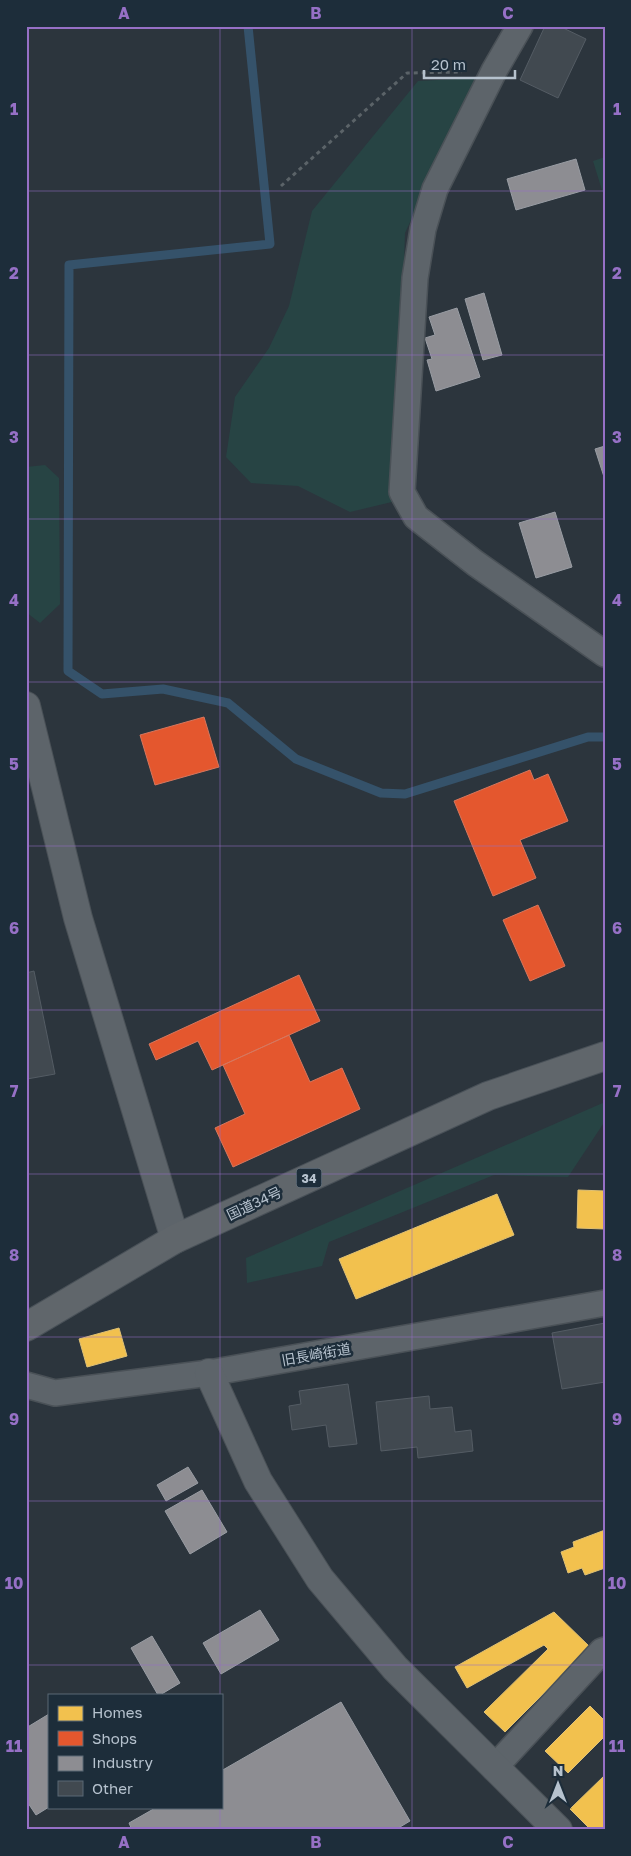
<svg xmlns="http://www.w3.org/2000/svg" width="631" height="1856" font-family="'Golos Text','Noto Sans JP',sans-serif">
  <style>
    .green { fill: #274444 }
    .homes { fill: #f2c14e; stroke: #e0c174 }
    .shops { fill: #e4572e; stroke: #d6775e }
    .industry { fill: #8d8d92; stroke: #999da4 }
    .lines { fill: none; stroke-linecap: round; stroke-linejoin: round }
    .stream { stroke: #35526a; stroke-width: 9 }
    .building { fill: #414950; stroke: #545c64 }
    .minor-casing { stroke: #4a5157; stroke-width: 28 }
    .tertiary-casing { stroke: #4a5157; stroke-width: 30 }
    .trunk-casing { stroke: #495158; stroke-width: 30 }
    .path { stroke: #5b6368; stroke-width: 3; stroke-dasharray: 4 4; stroke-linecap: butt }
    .minor { stroke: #5d646a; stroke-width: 25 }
    .tertiary { stroke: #5d646a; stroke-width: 28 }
    .trunk { stroke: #60666b; stroke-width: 28 }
    .grid { fill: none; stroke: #9670c6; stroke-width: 1; stroke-opacity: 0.55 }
    .labels { text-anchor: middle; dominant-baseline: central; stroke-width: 5; stroke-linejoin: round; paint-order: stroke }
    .shield { fill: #1d2d3a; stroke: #8895a2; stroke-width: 1 }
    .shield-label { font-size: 12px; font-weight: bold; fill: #b6c2ce }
    .street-label { font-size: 14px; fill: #b6c2ce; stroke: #1d2d3a }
    .neatline { fill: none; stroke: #9670c6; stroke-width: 2 }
    .grid-label { font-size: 16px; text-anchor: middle; font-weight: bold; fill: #9670c6 }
  </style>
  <rect width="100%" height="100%" fill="#2c353d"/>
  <path class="green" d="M477,78L405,233L396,501L350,512L298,486L251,483L226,457L235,397L269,348L289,306L312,211L418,81Z
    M605,157V200L593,161Z
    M45,465L59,478L60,604L40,623L26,612V467Z
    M605,1102V1121L568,1177L494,1175L329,1242L322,1266L247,1283L246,1258Z"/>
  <path class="homes" d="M578,1190L605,1191V1229L577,1228Z
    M497,1194L514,1235L356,1299L339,1259Z
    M119,1328L127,1356L87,1367L79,1339Z
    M605,1530V1568L585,1575L582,1568L568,1573L561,1552L574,1547L573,1542Z
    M554,1612L590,1647L505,1732L484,1712L548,1649L544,1645L467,1688L455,1667Z
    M590,1706L605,1721V1736L568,1773L545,1751Z
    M605,1775V1830H591L570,1809Z"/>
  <path class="shops" d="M204,717L219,767L155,785L140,735Z
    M530,770L534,780L548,774L568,821L520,840L536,878L493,896L454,801Z
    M538,905L565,966L530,981L503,920Z
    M299,975L320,1021L212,1070L198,1041L156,1060L149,1044Z
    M289,1035L310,1082L342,1068L360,1109L233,1167L215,1128L245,1114L223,1065Z"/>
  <path class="industry" d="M576,159L585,190L516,210L507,179Z
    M484,293L502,355L483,360L465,299Z
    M457,308L480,377L436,391L427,360L432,359L425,338L435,335L429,317Z
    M605,446V480L595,449Z
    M555,512L572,567L536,578L519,523Z
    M188,1467L198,1483L166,1501L157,1485Z
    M202,1490L227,1532L190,1554L165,1511Z
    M260,1610L279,1640L221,1674L203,1643Z
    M152,1636L180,1683L160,1695H158L131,1648Z
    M341,1702L410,1821L395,1830H132L129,1823L157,1807H221V1771Z
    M49,1714V1807L36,1815L26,1800V1728Z"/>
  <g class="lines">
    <path class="stream" d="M248,26L270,244L69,265L68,671L102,694L163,689L228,703L296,759L381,793L405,794L588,737H605"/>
  </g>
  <path class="building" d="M545,26H559L586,39L558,98L520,80Z
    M34,971L55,1074L27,1079L26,973Z
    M605,1323V1382L562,1389L552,1333Z
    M348,1384L357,1444L329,1447L326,1425L292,1430L289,1406L301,1404L299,1391Z
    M429,1396L430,1409L452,1407L455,1432L471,1430L473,1451L418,1458L417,1447L381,1451L376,1402Z"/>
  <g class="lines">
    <g class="minor-casing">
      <path id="minor" d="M520,26L494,71L435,189L423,229L415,278L402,492L416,517L475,563L605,654
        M26,1385L55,1393L209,1373L605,1303
        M494,1768L602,1651L605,1650"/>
    </g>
    <g class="tertiary-casing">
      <path id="tertiary" d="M26,706L78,918L175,1239
        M209,1373L258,1481L320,1579L395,1668L558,1830"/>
    </g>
    <g class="trunk-casing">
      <path id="trunk" d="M26,1327L175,1239L488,1096L605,1056"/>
    </g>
    <path class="path" d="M281,186L407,73L462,72"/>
    <use href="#minor" class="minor"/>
    <use href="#tertiary" class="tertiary"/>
    <use href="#trunk" class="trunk"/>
  </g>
  <path class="grid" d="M220,26V1695M412,26V1830M26,191H605M26,355H605M26,519H605M26,682H605M26,846H605M26,1010H605M26,1174H605M26,1337H605M26,1501H605M26,1665H605M220,1807V1830"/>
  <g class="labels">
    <rect class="shield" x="296.5" y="1168.5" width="25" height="19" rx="4"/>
    <g class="shield-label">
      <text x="309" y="1178">34</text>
    </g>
    <g class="street-label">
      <text transform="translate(254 1203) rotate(-25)">国道34号</text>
      <text transform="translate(316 1354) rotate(-10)">旧長崎街道</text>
    </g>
  </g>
  <rect width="631" height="1856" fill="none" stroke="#1d2d3a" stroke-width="55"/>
  <rect x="48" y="1694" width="175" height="115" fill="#1d2d3a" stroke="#5a6975"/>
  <rect x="58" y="1706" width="25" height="15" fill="#f2c14e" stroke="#5a6975"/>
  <text x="92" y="1718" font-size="15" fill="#b6c2ce">Homes</text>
  <rect x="58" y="1731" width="25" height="15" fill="#e4572e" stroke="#5a6975"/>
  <text x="92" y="1744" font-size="15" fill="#b6c2ce">Shops</text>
  <rect x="58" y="1756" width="25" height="15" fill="#8d8d92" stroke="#5a6975"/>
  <text x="92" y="1768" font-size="15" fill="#b6c2ce">Industry</text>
  <rect x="58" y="1781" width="25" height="15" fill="#414950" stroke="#5a6975"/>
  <text x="92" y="1794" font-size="15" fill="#b6c2ce">Other</text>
  <g transform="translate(558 1784)" stroke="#1d2d3a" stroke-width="4" paint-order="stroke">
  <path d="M0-4L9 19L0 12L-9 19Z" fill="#b6c2ce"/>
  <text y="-8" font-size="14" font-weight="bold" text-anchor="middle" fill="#b6c2ce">N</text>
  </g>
  <path d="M424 70v8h91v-8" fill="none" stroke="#b6c2ce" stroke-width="2.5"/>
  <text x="431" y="70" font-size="15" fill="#b6c2ce" stroke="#1d2d3a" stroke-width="4" paint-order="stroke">20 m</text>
  <rect x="28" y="28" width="576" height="1800" class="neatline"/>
  <g class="grid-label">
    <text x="124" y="19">A</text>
    <text x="316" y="19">B</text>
    <text x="508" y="19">C</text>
    <text x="14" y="115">1</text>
    <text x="617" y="115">1</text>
    <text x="14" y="279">2</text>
    <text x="617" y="279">2</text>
    <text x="14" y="443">3</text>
    <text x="617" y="443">3</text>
    <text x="14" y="606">4</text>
    <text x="617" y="606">4</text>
    <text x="14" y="770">5</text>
    <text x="617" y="770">5</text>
    <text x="14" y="934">6</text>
    <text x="617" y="934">6</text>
    <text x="14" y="1097">7</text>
    <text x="617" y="1097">7</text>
    <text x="14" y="1261">8</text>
    <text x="617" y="1261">8</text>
    <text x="14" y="1425">9</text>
    <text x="617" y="1425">9</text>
    <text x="14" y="1589">10</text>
    <text x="617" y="1589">10</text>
    <text x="14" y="1752">11</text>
    <text x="617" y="1752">11</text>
    <text x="124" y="1848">A</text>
    <text x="316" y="1848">B</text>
    <text x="508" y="1848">C</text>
  </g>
</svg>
